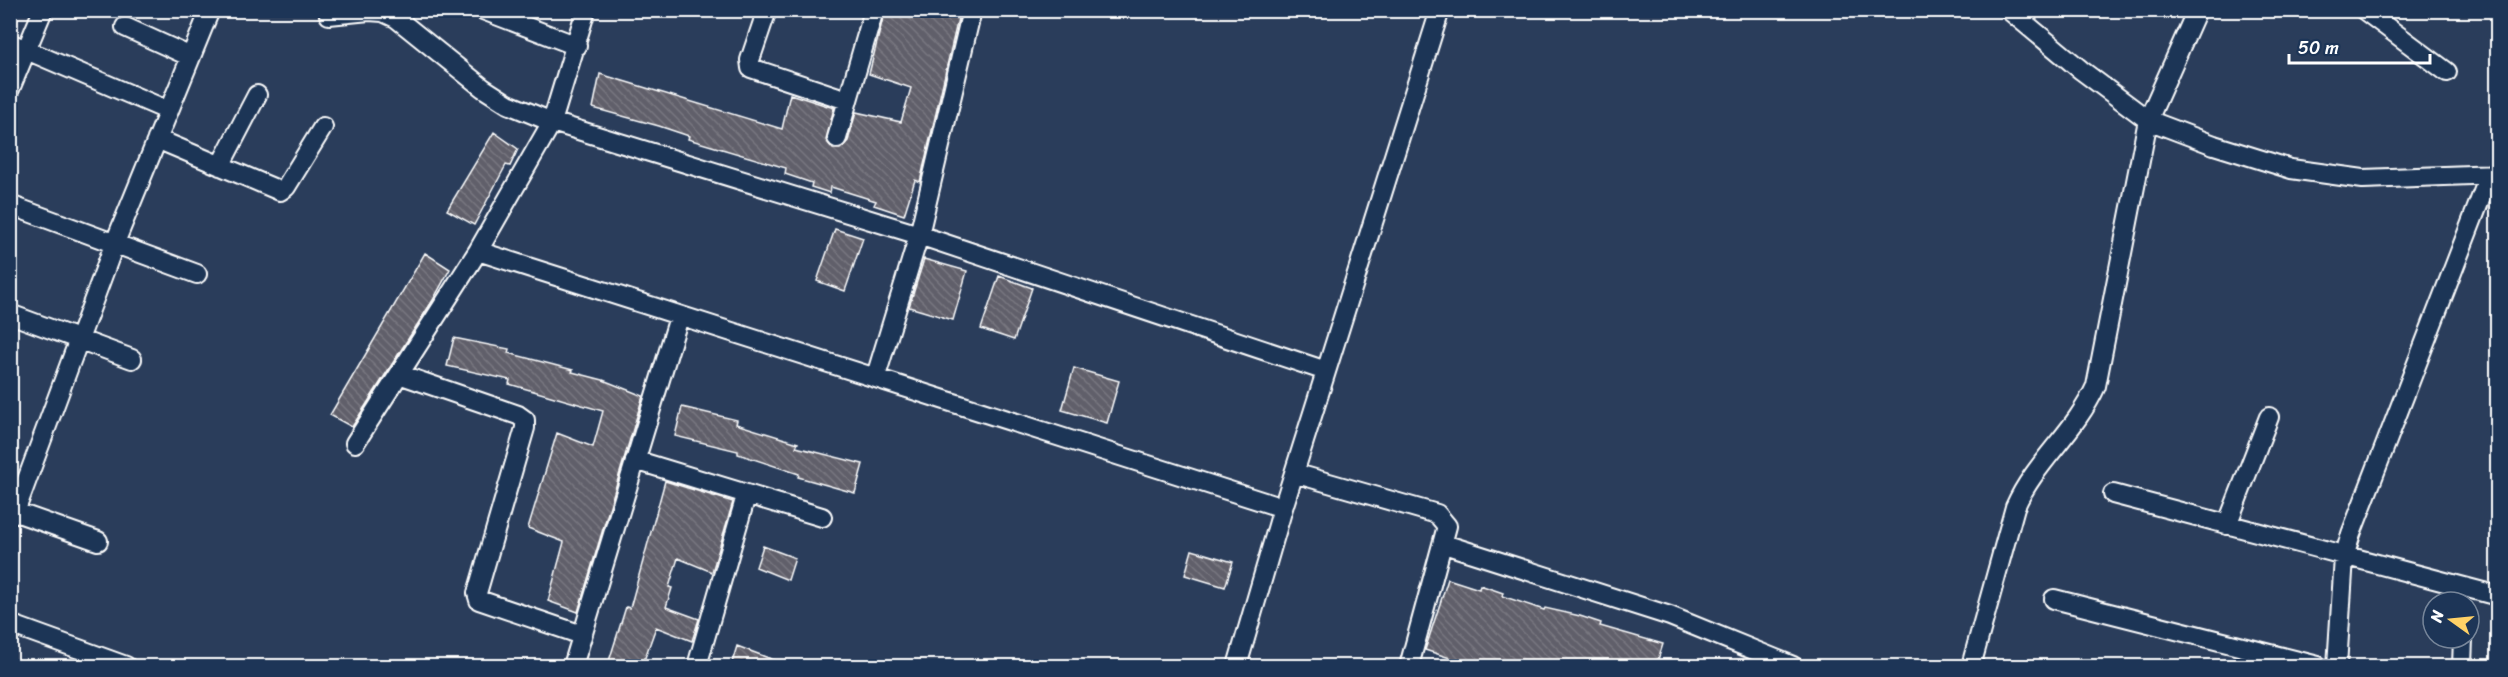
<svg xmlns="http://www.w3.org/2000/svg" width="2508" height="677" font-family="Sriracha,sans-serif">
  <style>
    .building { fill: url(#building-back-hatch); stroke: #fff; stroke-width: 1.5 }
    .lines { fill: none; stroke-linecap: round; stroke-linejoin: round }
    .minor-casing { stroke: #fff; stroke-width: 22 }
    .minor { stroke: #1d3557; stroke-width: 18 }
  </style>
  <defs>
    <pattern id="building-back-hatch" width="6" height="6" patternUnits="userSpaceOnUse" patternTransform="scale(1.5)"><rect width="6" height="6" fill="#605f6a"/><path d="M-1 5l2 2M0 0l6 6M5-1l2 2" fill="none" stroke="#787780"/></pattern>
  </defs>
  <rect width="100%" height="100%" fill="#2a3d5b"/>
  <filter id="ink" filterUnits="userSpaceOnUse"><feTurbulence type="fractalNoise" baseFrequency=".0167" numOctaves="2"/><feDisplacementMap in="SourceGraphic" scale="12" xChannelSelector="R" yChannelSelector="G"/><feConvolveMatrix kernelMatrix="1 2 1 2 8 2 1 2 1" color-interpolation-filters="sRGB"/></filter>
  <g filter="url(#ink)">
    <path class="building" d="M885,10H902L929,17L931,10H960L920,182L915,180L904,215L874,205L876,201L831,187L830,193L811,187L812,183L785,174L786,168L688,139L689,136L659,126L593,108L600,74L782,129L790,94L834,108L826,140L833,149H840L848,141L856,112L901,122L911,88L869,74Z
      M494,132L518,149L510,166L506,165L474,225L447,210Z
      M835,229L863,238L845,291L817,281Z
      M425,253L450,269L433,300L352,427L330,415Z
      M924,259L967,271L953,320L909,307Z
      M999,276L1032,288L1014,340L981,329Z
      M454,338L509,349L508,353L573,370L572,372L603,380L643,396L578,612L548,601L564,542L528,528L557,433L593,447L603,411L509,384L510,380L447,366Z
      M1074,368L1119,381L1107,423L1062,410Z
      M682,407L737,420L736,424L798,443L796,447L863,464L855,493L798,477L799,474L738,454V451L675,436Z
      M665,481L733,502L712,572L678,558L669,587L672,588L666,607L699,619L692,641L656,627L642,666H623L609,661L626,607L630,608Z
      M763,546L795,558L788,580L756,567Z
      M1192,550L1233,562L1225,587L1185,575Z
      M1448,579L1479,589L1480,585L1503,593L1502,596L1544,610L1545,608L1580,616L1601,623L1600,626L1663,644L1656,666H1475L1425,650Z
      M737,646L787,665V666H731Z"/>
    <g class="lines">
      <g class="minor-casing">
        <path id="minor" d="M483,10L577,46
          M767,10L750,60L751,68L847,100
          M2009,10L2081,70L2148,120L2214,145L2291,169L2363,179L2498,174
          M2364,10L2447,72
          M329,15L369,11L383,12L396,18L483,88L508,104L552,122L919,235L1326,371
          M125,27L191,57
          M10,43L169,111
          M10,89L43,10
          M837,138L874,10
          M157,139L280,191L286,187L323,127
          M220,166L257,95
          M10,205L197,274
          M478,251L1283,508
          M10,314L132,359
          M399,374L518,415L525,420V428L477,593L479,600L582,635
          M876,376L919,235L972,10
          M355,443L478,251L552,122L586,10
          M635,460L822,517
          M1294,473L1437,514L1447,526L1409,666
          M2113,494L2498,596
          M10,510L98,541
          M15,512L114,245L210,10
          M2227,525L2269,417
          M1444,544L1670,616L1793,666
          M2054,599L2318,666
          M10,624L126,666
          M573,666L679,317
          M697,666L746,496
          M1237,666L1283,508L1440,10
          M1971,666L2015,507C2035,462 2076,431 2096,386L2148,120L2197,10
          M2337,666L2344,557L2351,534L2490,174
          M2462,666L2463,638"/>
      </g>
      <use href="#minor" class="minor"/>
    </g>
  </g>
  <rect width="2508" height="677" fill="none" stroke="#1d3557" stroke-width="36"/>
  <rect x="18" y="18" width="2472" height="641" fill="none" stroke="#fff" stroke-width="2" filter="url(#ink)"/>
  <g transform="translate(2451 620) rotate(285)"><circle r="28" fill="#1d3557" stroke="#77869a" stroke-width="1.5"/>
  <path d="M0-4.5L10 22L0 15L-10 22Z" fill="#ffd166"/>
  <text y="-9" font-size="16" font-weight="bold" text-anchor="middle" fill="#ffffff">N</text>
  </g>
  <path d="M2289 54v9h141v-9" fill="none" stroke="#ffffff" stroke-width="3"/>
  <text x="2298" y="54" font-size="18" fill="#ffffff" stroke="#1d3557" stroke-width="4.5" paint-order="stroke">50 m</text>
</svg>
